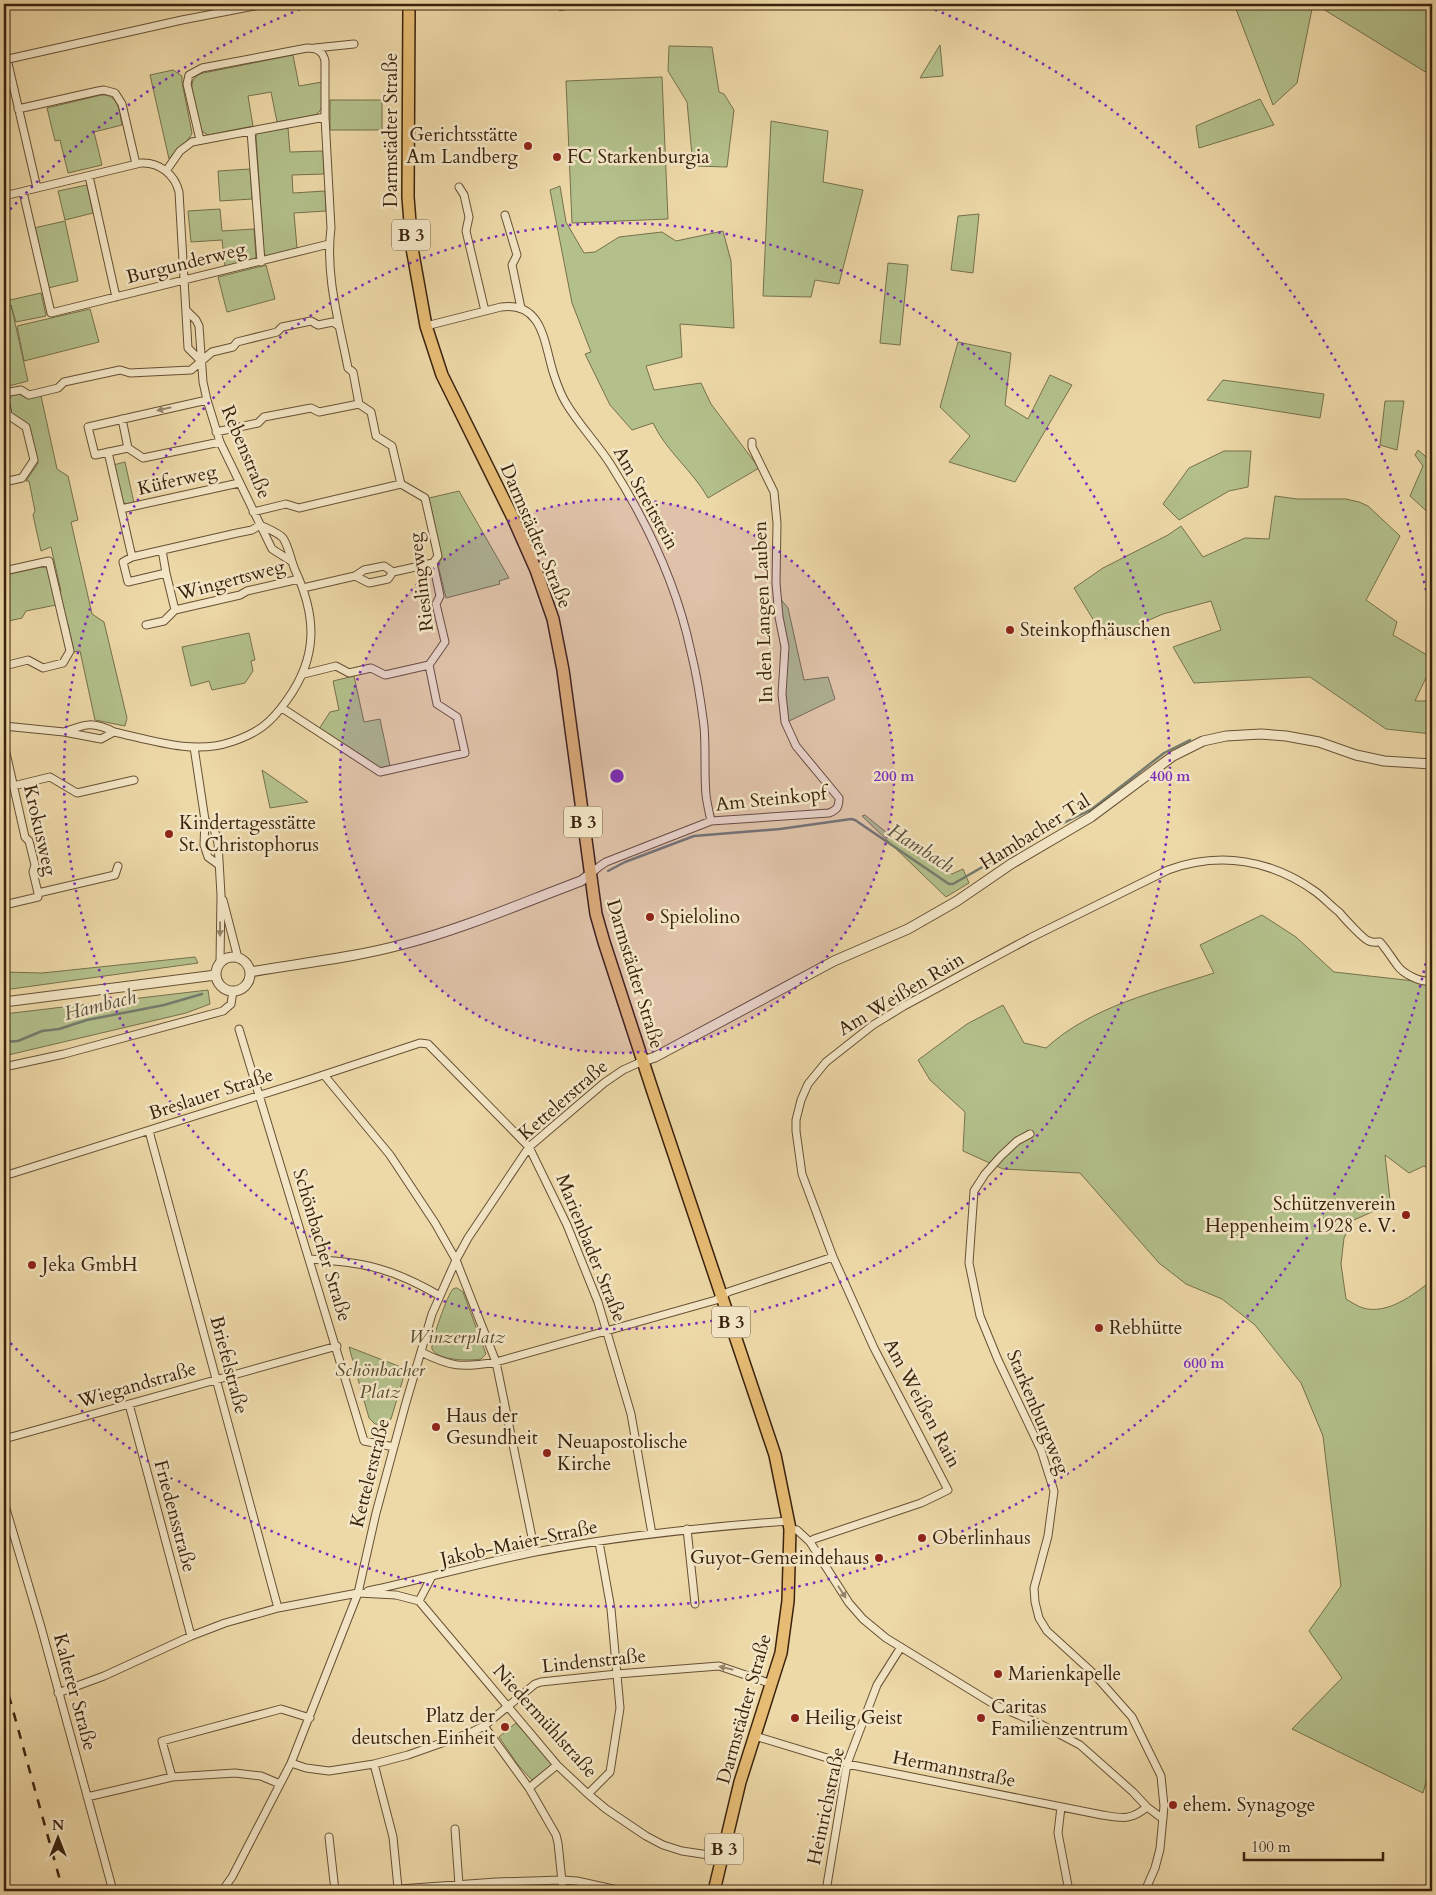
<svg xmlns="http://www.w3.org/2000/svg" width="1436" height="1895" font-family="Cardo,serif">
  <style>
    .green { fill: #b3c08b; stroke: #76714c }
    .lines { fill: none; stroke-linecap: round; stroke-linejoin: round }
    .stream { stroke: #747c6f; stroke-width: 2.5 }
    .minor-casing { stroke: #675034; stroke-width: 9 }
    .tertiary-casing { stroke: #675034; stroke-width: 11 }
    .primary-casing { stroke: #3a220d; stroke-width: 14 }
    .minor { stroke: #f3e6c6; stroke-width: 7 }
    .tertiary { stroke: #f3e6c6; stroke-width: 9 }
    .primary { stroke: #e6bc74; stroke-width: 11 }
    .rail { stroke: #3a220d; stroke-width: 2.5; stroke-dasharray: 9 9; stroke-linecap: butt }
    .oneway { fill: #96846a }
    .ring { fill: none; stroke: #7b2cbf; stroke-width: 2.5; stroke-dasharray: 2.5 5 }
    .poi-dot { fill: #8f2418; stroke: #f3e6c6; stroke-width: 2 }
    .labels { text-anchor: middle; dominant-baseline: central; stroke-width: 5; stroke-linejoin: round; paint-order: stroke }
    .shield { fill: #f3e6c6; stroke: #725d44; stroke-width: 1 }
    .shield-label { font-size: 18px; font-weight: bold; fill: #3a220d }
    .street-label { font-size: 19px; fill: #3a220d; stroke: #f3e6c6 }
    .poi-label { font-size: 19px; fill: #3a220d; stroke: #f3e6c6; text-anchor: start }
    .park-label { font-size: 19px; font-style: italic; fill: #584a2c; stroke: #f3e6c6 }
    .water-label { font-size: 20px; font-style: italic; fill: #574f3e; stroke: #f3e6c6 }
    .centre { fill: #7b2cbf; stroke: #f3e6c6; stroke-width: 2.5 }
    .ring-label { font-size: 15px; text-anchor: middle; font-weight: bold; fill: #7b2cbf; stroke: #f3e6c6; stroke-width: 5; stroke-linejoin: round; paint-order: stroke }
  </style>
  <rect width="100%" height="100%" fill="#edd8a7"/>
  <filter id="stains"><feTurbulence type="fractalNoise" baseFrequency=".004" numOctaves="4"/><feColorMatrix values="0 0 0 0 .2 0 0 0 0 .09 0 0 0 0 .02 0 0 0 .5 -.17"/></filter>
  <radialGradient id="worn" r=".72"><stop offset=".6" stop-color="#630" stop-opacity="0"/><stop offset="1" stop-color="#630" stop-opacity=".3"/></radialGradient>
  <path class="green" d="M1234,4H1313L1297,83L1273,105Z
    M1315,4H1432V76Z
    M940,45L943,76L920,78Z
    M669,46L712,47L719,92L724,94L734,110L727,167L693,166L687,102L668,71Z
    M293,55L299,86L322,82C322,93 326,110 315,115L277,122L271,92L248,96L253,126L208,135L203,132L200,128L192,89C191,81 195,75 203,73Z
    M173,70L182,76V82L192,133C191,139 174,152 169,159L150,75Z
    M662,77L668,219L572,223L566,81Z
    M101,95C119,94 119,111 122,125L94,132L102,165L68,173L60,140L55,141L47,108Z
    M1260,99L1274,125L1199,148L1196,126Z
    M330,100H382V130H330Z
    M771,121L828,131L823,182L863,190L839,284L815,280L811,297L763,296Z
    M288,128L290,152L323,151L324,174L292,175L293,193L325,191L326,211L294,213L297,248L267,256L264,254L256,136L258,133Z
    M250,169L252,199L220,201L218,171Z
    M87,185L93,213L65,220L58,191Z
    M560,186L566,222L584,253L595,252L619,237L662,232L676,241L723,231L731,261L734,328L680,324L682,357L646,366L654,390L701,383L711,404L759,468L708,498C693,471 666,451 653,423L632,430L610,405L585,354L591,352L572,303L550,190Z
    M220,209L222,231L254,229L256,257L254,259L225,267L222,240L191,242L188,211Z
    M979,214L973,273L951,270L958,216Z
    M65,221L78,281L48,288L34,228Z
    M888,263L908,265L900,345L880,343Z
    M266,265L275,299L227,312L218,277Z
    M4,271L10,300L41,293L46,316L16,322L11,305L28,381L5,387Z
    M90,309L99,342L24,361L17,326Z
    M958,342L1011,353L1005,405L1028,419L1050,375L1072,385L1015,482L949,462L970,436L940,407Z
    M1223,380L1324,394L1320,418L1207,400Z
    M19,394L28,399L41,396L57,469L68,476L78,520L71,522L92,614L104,622L127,718L125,726L95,720L80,651L74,652L68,624L64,622L58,595L61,591L51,547L41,551L33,515L35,511L29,481H26L38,463L29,425L12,414L9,400L12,395Z
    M1385,401H1404L1397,450L1380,445Z
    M1418,450L1432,462V516L1410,496L1423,466L1415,455Z
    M1224,451H1251L1248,487L1229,491L1179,520L1163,504L1189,468Z
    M125,462L134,503L128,505L121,501L113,465Z
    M459,491L509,578L499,581L500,584L446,598L438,565L442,558L429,498Z
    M1275,496L1297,499H1346L1359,502L1368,506L1400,536L1366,600L1397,622L1393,635L1432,658V665L1415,701H1432V734L1386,729L1310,677L1194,683L1173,647L1221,630L1211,601L1163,614L1105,639L1074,588L1103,568L1168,535L1181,526L1203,557L1245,538L1269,539Z
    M42,567L47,568L48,571L56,605L26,611L22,618L4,622V575Z
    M779,597L788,608L804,680L828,677L835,699L787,722L784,702Z
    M249,633L255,660L251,661L253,671L245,683L212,690L209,681L191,686L182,647Z
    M354,676L364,722L380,719L390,766L380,768L319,729L330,712L339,710L333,681Z
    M262,770L308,802L270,808Z
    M865,815L892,837L952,874L963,869L969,883L946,897L862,816Z
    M1262,915L1296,937L1334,972L1432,983V1170L1424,1166L1409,1173L1385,1155L1390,1200L1374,1211L1354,1220L1344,1238L1341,1264L1346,1299C1351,1302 1357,1306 1363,1308C1387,1315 1414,1295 1432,1280V1760L1423,1793L1292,1729L1342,1678L1309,1631L1341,1586L1323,1436L1301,1383L1255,1325L1222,1299L1186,1284L1159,1263L1080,1173L1003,1169L963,1151L965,1112L930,1080L918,1060L967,1024L1003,1005L1024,1043L1046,1048C1092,1006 1156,992 1214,973L1200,945Z
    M195,957L198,963L4,990V972L42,973Z
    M208,990L210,1004L186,1013L4,1056V1014Z
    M457,1288L463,1292L486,1354L481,1359C470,1361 438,1361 432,1349C430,1344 448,1293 453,1289C454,1288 456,1288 457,1288Z
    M349,1347L406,1369L391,1419L385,1425L375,1424L369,1418Z
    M516,1723L553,1764L532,1780L518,1765L499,1737Z"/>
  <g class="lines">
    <path class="stream" d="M560,10L593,4
      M608,871L625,862L694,836L780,829L851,819L855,820L949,884H953L1031,839L1092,809L1164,753L1190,740
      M4,1042L18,1041L42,1031L59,1029L87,1020L164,1005L202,994"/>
    <g class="minor-casing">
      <path id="minor" d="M315,48L354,44
        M7,59L37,188
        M4,60L182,20L265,4
        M18,109L98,91L104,90L115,93L122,104L136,164
        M251,131L261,262
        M200,140L187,84L189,75L202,68L307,48C317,48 323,51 325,61V117
        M166,171L180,151L192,142L325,117L331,228C325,275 339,322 348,368L353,372L359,404L371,412L376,436L392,446L401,484L425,498L438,556L433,563L440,596L436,604L445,642L429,665L437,704L457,717L465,753L380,772L282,708
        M89,176L116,297
        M459,187L464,195L469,217L466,231L485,311
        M23,192L51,313L329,244
        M4,196L141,163C160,162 175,175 179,192L188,348L201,361
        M505,215L517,255L512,265L521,308
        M187,311L196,320L199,326L203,382L207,400L220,442L272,549L291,561
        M426,326L501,307C544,301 544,345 554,375C557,384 561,395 566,403C579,425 597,443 611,465C647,522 677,585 691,652C697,676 701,702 704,726C706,749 704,772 706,795C707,803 709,812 711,821
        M4,393L21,390L29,395L58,388L64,382L120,370L130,373L191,370L212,352L233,347L237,342L277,332L282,327L311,321L318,325L333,322L339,326
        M4,394L8,415L26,427L34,460L22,478L4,482
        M122,419L128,448L143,458L220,442
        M216,432L258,423L264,417L311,408L319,412L359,404
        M128,448L95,455L88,427L207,400
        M108,452L132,557
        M121,509L239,483
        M253,512L286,504L299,508L401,484
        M162,550L166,573L128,582L123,562L132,557L237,533L252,530L260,525
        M4,571L49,561L70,651L63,663L43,668L28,660L4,666
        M166,573L175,610
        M355,576L369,583L388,579L393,572
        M303,588L355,576L364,570L384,566L393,572L433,563
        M146,625L164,621L175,610L240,595L247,591L299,579
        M304,674L336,666L349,673L371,668L385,675L429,665
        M4,726L64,732L101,739L114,732
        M64,732C85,724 93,721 114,732C151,740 193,755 231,742C258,733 271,723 287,700C318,657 317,617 295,570C291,561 289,547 283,538C279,533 266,528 260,525
        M4,744L25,837L29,841L35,865L33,872L38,893
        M194,747L205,820L204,845L208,857L219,865
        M13,786L50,777L77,793L134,780
        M205,820L214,829L218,843L221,895L220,962
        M589,875L600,866L606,862L711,821L829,813C837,810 839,807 839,798L796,746L785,722L782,694L785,647L779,617L776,583L777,523L774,492L752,447V442
        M223,900L238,958
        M4,905L38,897V893L115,875L118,866
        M239,1029L364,1441L394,1447
        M4,1067L64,1054L223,1011L231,1004L233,991
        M324,1075L390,1155L435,1223L456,1260L496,1362L535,1552
        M149,1131L278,1608
        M1030,1134L1017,1141L1001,1156L985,1174L974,1191L969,1263L980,1316L998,1360L1041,1450L1054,1491L1048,1536L1034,1588L1035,1602L1039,1618L1047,1631L1093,1673L1132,1717L1161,1776L1164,1806L1160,1849L1155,1868L1145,1891
        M4,1176L305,1081L420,1043L428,1044L529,1147L567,1225L598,1302L631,1414L652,1534
        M309,1259C333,1261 357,1262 380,1269C401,1275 421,1285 440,1296
        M421,1352C451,1367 462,1368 496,1362L716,1300L728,1292L833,1257
        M129,1404L191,1636
        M4,1439L337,1346
        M4,1502L41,1627L113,1891
        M687,1529L695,1604
        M790,1529L797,1530L810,1542L849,1603L863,1619L886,1638L995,1705L1042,1725L1080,1745L1133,1792L1147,1807L1163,1819
        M810,1542L814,1539L921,1503L948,1490L874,1348L833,1257L802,1174L796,1131V1120L801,1100L808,1084L826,1062L873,1025L904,1006L1030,938L1168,870C1220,851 1272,860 1316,892C1324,898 1331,906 1339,912C1344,918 1364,940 1369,941C1372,943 1377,942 1380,942C1387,950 1391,957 1397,965C1403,974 1421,983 1432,981
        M368,1591C424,1579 480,1563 535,1552C619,1536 704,1527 789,1521
        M419,1601L431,1578
        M58,1693L104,1676L191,1636L225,1623L278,1608L358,1593L396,1595L419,1601L557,1765L588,1794L606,1809L646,1836L663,1845L682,1851L722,1857
        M484,1726L529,1788L556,1835L558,1843L563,1891
        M755,1736L847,1764L1102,1815C1122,1818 1130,1821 1147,1807
        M291,1763L306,1768L329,1771L374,1764L408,1755L470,1733L484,1726L535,1684L541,1682L617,1674L719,1666L772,1684
        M374,1764L393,1837L398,1888
        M172,1777L162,1741L281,1709L310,1718
        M529,1788L557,1765
        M588,1794L610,1772L620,1708L611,1609L599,1542
        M87,1797L172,1777L235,1773L261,1776L280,1784
        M1061,1807L1058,1833L1069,1891
        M455,1829L459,1885
        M329,1837L335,1891
        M496,1882V1891
        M222,1891L232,1877L291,1763L358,1593L376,1513L405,1406L432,1314L456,1260L468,1238L529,1147L604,1083L623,1070L643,1061
        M372,1891L496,1882L562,1880L577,1881L622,1891
        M826,1891L847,1764L877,1685L901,1647"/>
    </g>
    <g class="tertiary-casing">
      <path id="tertiary" d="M216 974a17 17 0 1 1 34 0a17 17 0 1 1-34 0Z
        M250,972C301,963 353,958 404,944C465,928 522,903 581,881L589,875
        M4,1002L216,975
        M643,1061L655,1057L834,961L908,929L957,901L1011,864L1091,817L1173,756L1203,741L1226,736L1261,734L1286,736L1319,742L1356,755L1384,761L1432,764"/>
    </g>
    <g class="primary-casing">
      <path id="primary" d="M409,6L408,197L412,248L426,326L442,375L513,518L536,570L553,619L563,670L596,914L604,942L652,1089L775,1455L790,1529L788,1601L781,1653L740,1782L714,1891"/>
    </g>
    <use href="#minor" class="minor"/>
    <use href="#tertiary" class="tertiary"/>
    <use href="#primary" class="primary"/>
    <path class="rail" d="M4,1678L63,1891"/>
  </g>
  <defs><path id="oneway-solid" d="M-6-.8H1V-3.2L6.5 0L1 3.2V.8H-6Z" transform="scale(1.25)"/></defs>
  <g class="oneway">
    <use href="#oneway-solid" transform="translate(164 409) rotate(167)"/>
    <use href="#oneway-solid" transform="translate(220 929) rotate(90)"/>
    <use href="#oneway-solid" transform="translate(842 1592) rotate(57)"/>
    <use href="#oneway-solid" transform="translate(726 1668) rotate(-167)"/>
  </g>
  <circle cx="617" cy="776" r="277" fill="#7b2cbf" fill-opacity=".12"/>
  <g class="ring">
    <circle cx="617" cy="776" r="277"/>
    <circle cx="617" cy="776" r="553"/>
    <path d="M1432 934A830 830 0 0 1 5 1337M5 215A830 830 0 0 1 313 4M921 4A830 830 0 0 1 1432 618"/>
  </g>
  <g class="poi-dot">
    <circle cx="528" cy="146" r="5"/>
    <circle cx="557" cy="157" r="5"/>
    <circle cx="1010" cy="630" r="5"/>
    <circle cx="169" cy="834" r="5"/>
    <circle cx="650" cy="917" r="5"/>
    <circle cx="1406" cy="1215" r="5"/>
    <circle cx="32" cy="1265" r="5"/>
    <circle cx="1099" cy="1328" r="5"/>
    <circle cx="436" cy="1427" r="5"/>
    <circle cx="547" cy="1453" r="5"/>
    <circle cx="922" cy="1538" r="5"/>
    <circle cx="879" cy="1558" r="5"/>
    <circle cx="998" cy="1674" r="5"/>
    <circle cx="795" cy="1718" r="5"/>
    <circle cx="981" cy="1718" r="5"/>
    <circle cx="505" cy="1727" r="5"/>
    <circle cx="1173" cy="1805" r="5"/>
  </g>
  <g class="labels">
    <g class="shield">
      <rect x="392" y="219.5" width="38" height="31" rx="4"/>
      <rect x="564" y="806.5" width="38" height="31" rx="4"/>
      <rect x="712" y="1306.5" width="38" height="31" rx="4"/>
      <rect x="705" y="1833.5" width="38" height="31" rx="4"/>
    </g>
    <g class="shield-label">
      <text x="411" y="235">B 3</text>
      <text x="583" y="822">B 3</text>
      <text x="731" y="1322">B 3</text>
      <text x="724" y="1849">B 3</text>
    </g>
    <g class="street-label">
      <text transform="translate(391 130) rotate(-90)">Darmstädter Straße</text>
      <text transform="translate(186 263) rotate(-14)">Burgunderweg</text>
      <text transform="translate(246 452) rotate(67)">Rebenstraße</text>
      <text transform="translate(177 480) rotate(-13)">Küferweg</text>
      <text transform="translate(646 498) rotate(61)">Am Streitstein</text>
      <text transform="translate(536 536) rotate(67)">Darmstädter Straße</text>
      <text transform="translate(231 580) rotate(-15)">Wingertsweg</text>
      <text transform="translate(421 582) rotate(-97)">Rieslingweg</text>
      <text transform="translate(763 612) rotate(-92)">In den Langen Lauben</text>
      <text transform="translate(771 799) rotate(-6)">Am Steinkopf</text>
      <text transform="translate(40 830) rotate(77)">Krokusweg</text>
      <text transform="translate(1035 832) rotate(-32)">Hambacher Tal</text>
      <text transform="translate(635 974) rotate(73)">Darmstädter Straße</text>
      <text transform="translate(901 994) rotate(-31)">Am Weißen Rain</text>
      <text transform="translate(211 1094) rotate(-18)">Breslauer Straße</text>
      <text transform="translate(563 1100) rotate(-41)">Kettelerstraße</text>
      <text transform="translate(322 1245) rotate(73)">Schönbacher Straße</text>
      <text transform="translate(591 1248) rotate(68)">Marienbader Straße</text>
      <text transform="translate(229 1365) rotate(75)">Briefelstraße</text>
      <text transform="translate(137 1385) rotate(-16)">Wiegandstraße</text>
      <text transform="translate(922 1403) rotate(62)">Am Weißen Rain</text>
      <text transform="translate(1038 1412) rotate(67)">Starkenburgweg</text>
      <text transform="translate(370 1473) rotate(-76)">Kettelerstraße</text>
      <text transform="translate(175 1516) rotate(75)">Friedensstraße</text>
      <text transform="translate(519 1543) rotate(-12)">Jakob-Maier-Straße</text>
      <text transform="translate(594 1661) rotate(-6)">Lindenstraße</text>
      <text transform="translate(75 1692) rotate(75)">Kalterer Straße</text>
      <text transform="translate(744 1709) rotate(-74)">Darmstädter Straße</text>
      <text transform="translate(545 1721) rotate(48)">Niedermühlstraße</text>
      <text transform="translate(954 1769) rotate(11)">Hermannstraße</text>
      <text transform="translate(826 1806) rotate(-78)">Heinrichstraße</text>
    </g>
    <g class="poi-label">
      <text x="518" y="135" text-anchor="end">Gerichtsstätte<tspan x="518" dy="22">Am Landberg</tspan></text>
      <text x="567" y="157">FC Starkenburgia</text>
      <text x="1020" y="630">Steinkopfhäuschen</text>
      <text x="179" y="823">Kindertagesstätte<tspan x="179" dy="22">St. Christophorus</tspan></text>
      <text x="660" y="917">Spielolino</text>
      <text x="1396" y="1204" text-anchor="end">Schützenverein<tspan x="1396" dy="22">Heppenheim 1928 e. V.</tspan></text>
      <text x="42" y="1265">Jeka GmbH</text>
      <text x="1109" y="1328">Rebhütte</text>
      <text x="446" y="1416">Haus der<tspan x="446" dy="22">Gesundheit</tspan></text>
      <text x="557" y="1442">Neuapostolische<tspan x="557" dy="22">Kirche</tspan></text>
      <text x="932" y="1538">Oberlinhaus</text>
      <text x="869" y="1558" text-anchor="end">Guyot-Gemeindehaus</text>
      <text x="1008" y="1674">Marienkapelle</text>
      <text x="991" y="1707">Caritas<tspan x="991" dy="22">Familienzentrum</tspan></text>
      <text x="495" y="1716" text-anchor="end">Platz der<tspan x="495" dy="22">deutschen Einheit</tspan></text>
      <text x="805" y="1718">Heilig Geist</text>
      <text x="1183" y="1805">ehem. Synagoge</text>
    </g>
    <g class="park-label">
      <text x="457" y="1337">Winzerplatz</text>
      <text x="380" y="1370">Schönbacher<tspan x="380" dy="22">Platz</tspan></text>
    </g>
    <g class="water-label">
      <text transform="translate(921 848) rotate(32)">Hambach</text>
      <text transform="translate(100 1005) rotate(-14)">Hambach</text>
    </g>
  </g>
  <circle cx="617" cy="776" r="8" class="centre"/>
  <g class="ring-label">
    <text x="894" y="781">200 m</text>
    <text x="1170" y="781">400 m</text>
    <text x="1204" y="1368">600 m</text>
  </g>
  <rect width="1436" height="1895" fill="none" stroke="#edd8a7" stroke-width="20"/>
  <rect x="5" y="5" width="1426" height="1885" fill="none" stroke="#3a220d" stroke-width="2.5"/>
  <rect x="10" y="10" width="1416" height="1875" fill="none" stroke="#3a220d"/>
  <g transform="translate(58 1838)" stroke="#f3e6c6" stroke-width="4" paint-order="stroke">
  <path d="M0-4L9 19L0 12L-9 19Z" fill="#3a220d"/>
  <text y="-8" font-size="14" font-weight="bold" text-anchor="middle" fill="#3a220d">N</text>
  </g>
  <path d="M1244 1852v8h139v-8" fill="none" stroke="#3a220d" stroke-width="2.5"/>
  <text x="1251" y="1852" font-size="15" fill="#3a220d" stroke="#f3e6c6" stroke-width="4" paint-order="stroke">100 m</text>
  <rect width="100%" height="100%" filter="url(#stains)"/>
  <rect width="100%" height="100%" fill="url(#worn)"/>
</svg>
